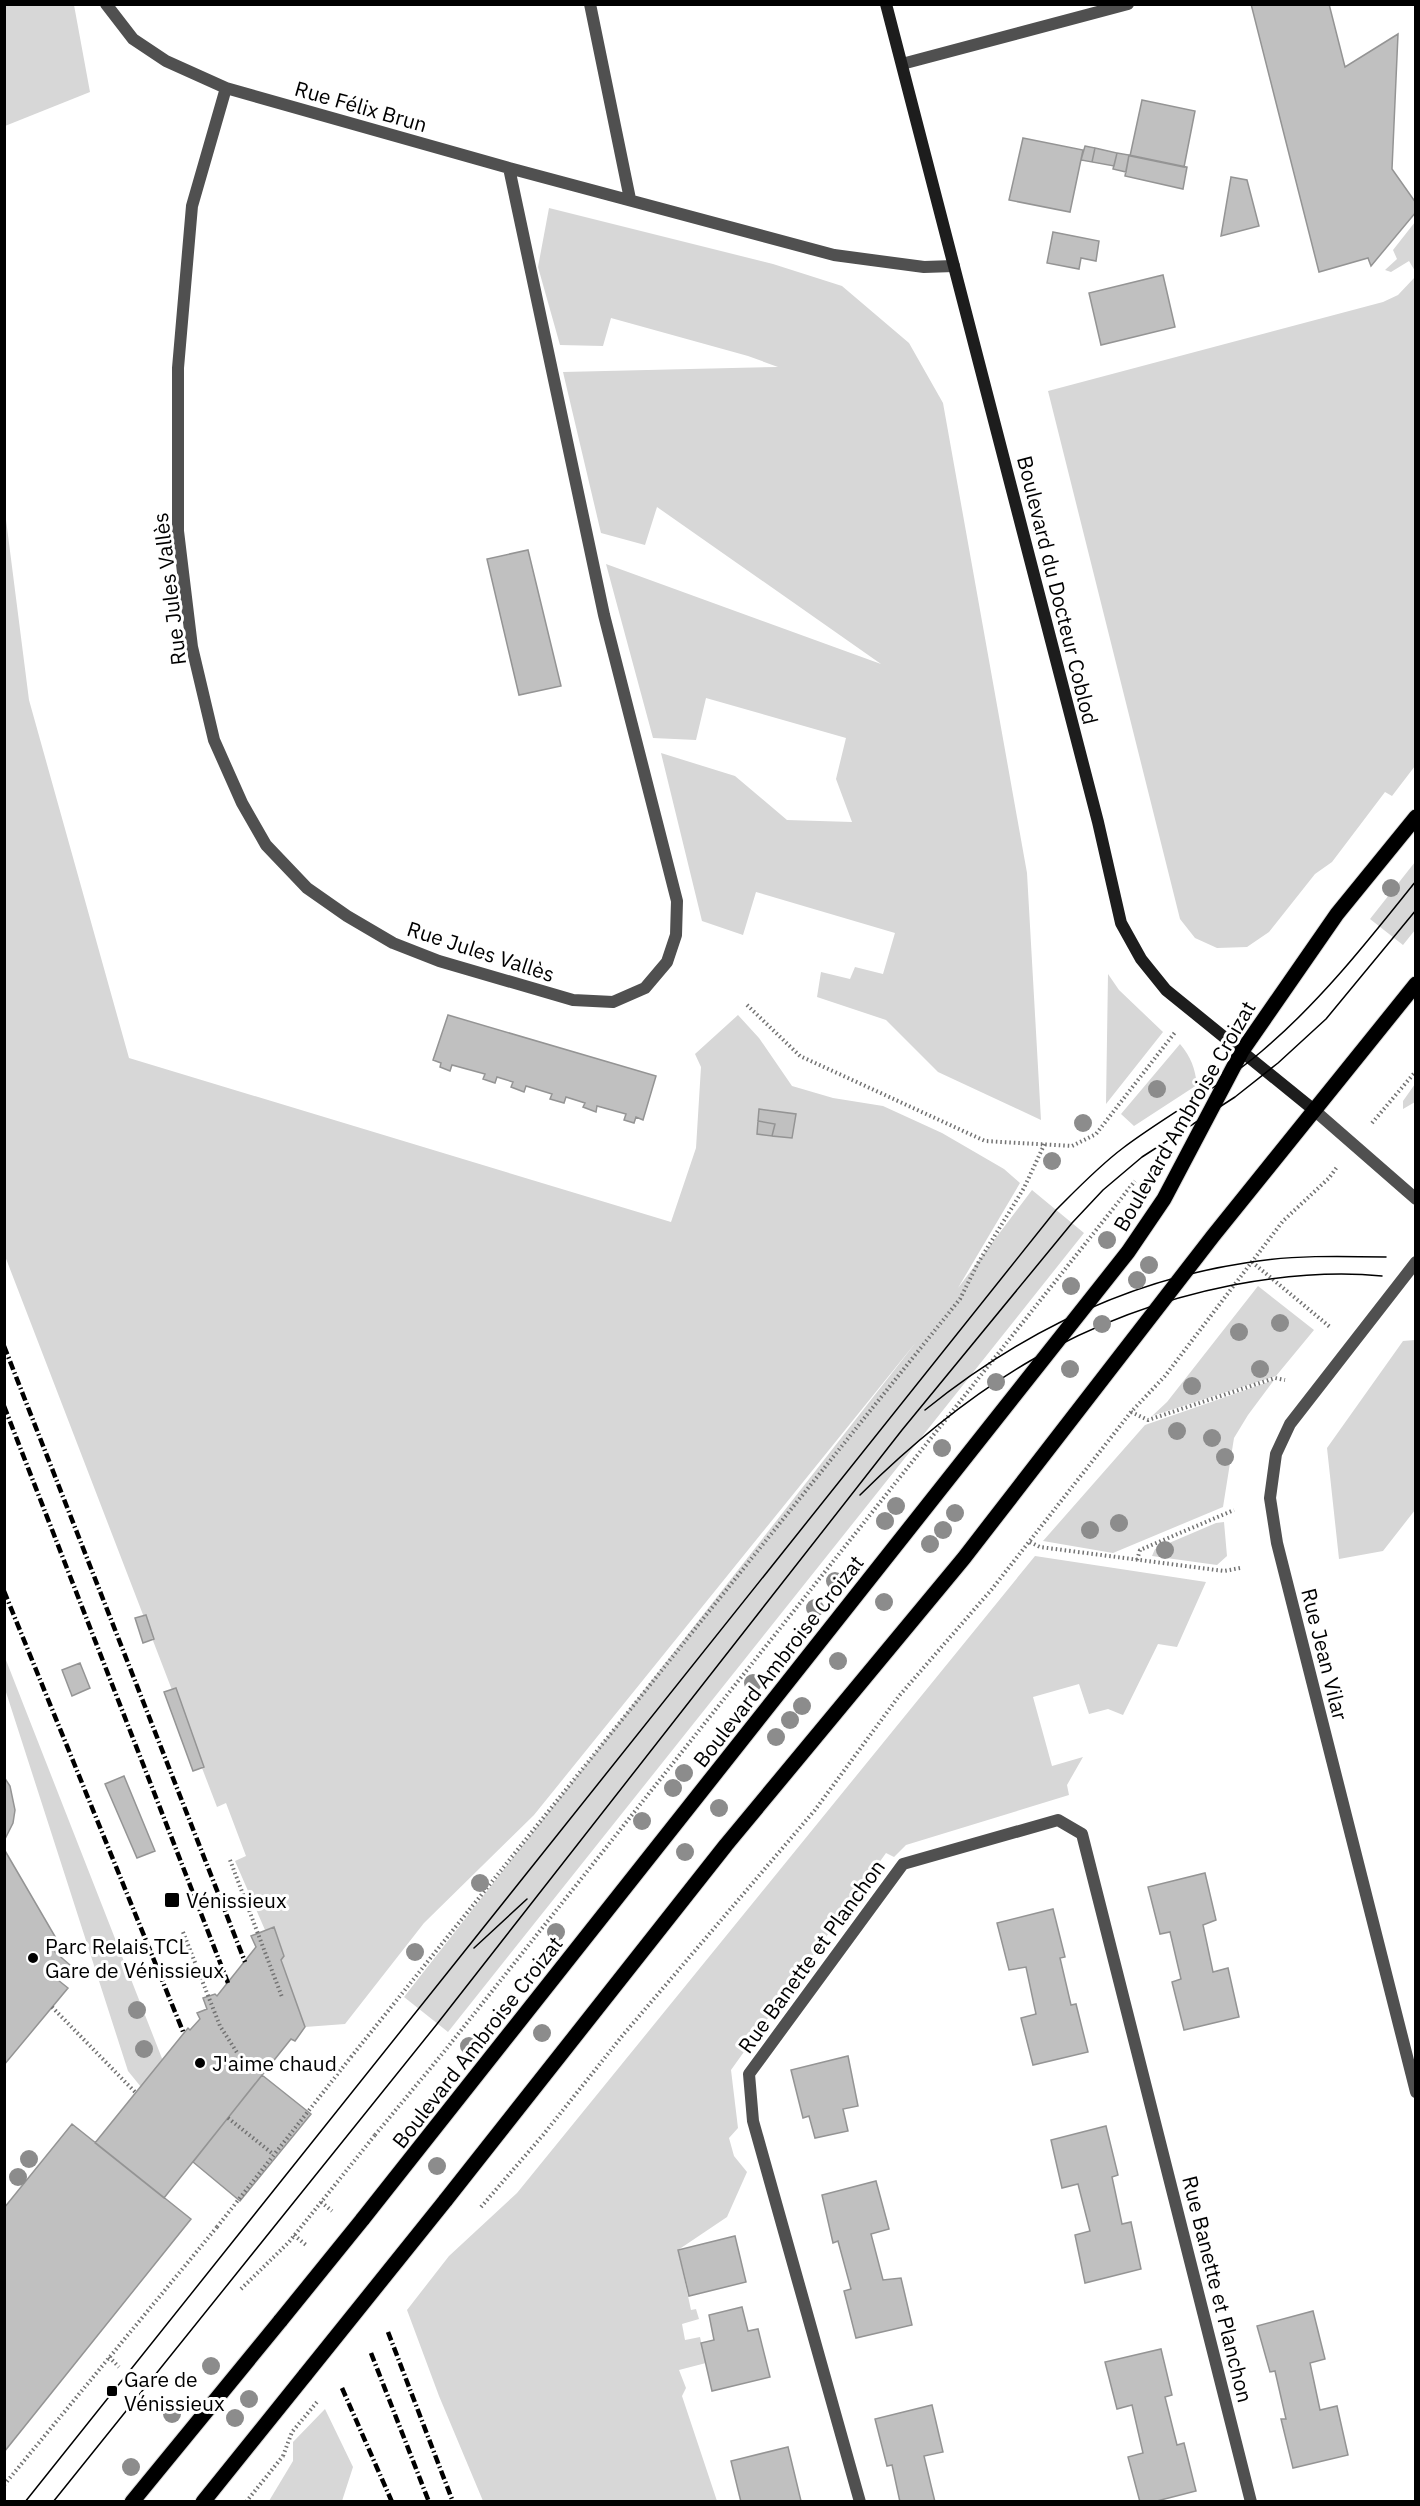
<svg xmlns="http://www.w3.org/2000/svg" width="1420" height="2506" font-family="'IBM Plex Sans',sans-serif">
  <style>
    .green { fill: #d7d7d7 }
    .building { fill: #c0c0c0; stroke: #949494; stroke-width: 1.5 }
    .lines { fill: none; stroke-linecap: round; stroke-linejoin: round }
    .primary-casing { stroke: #dbdbdb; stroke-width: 17 }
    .path { stroke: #727272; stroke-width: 4; stroke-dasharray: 1.5 3; stroke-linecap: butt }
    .street { stroke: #505050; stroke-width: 12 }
    .secondary { stroke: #1d1d1d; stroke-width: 12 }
    .primary { stroke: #000; stroke-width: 15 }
    .tram { stroke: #000; stroke-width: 1.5 }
    .rail { stroke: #000; stroke-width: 4.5; stroke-dasharray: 9 3 1.5 3; stroke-linecap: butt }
    .primary-bridge-casing { stroke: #dbdbdb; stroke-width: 17; stroke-linecap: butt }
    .path-bridge { stroke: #727272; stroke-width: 4; stroke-dasharray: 1.5 3; stroke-linecap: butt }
    .primary-bridge { stroke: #000; stroke-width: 15 }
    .tree { fill: #8c8c8c }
    .poi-dot { fill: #000; stroke: #fff; stroke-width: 2 }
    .labels { text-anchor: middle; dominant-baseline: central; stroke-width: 6; stroke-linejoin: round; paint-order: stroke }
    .street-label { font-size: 21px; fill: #000; stroke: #fff }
    .poi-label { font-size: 21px; fill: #000; stroke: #fff; text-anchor: start }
  </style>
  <rect width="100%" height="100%" fill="#fff"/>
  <path class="green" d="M5,4L74,5L90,92L5,126Z
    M549,208L773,264L842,286L909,343L943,403L1027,873L1041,1120L938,1072L886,1020L817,997L821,972L850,979L855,967L883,974L895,933L756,892L743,935L702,921L661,753L735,776L787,820L852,822L836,779L846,738L706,698L696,740L653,738L606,564L881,664L657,507L645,545L601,533L563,372L778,367L748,356L611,318L603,346L560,345L538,267Z
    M1415,222V271L1409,261L1391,272L1385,270L1397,259L1393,250Z
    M1415,277V766L1392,796L1385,792L1332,862L1315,874L1269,932L1247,947L1217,948L1195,938L1180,919L1048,391L1383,302L1398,295Z
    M4,504L29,700L129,1058L671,1222L696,1148L701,1067L695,1054L738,1015L759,1038L792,1086L833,1098L883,1106L942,1133L1004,1169L1020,1183L958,1288L1032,1190L1084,1233L448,2032L404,1997L917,1341L534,1815L424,1923L345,2024L305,2027L281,1960L284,1955L274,1927L265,1930L235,1861L246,1856L226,1803L217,1807L5,1256Z
    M1415,862V930L1403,945L1370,919Z
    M1108,974L1119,990L1163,1032L1106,1104Z
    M1180,1044C1191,1057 1195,1068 1197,1085L1134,1126L1121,1114Z
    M1415,1084V1102L1403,1109V1101Z
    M1258,1286L1314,1330L1276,1376L1152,1416L1167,1402Z
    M1415,1340V1510L1383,1551L1339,1559L1327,1448L1403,1341Z
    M1274,1380L1248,1415L1234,1438L1223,1507L1113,1553L1043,1541L1145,1425Z
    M1224,1522L1227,1556L1217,1565L1152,1556L1155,1549L1216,1523Z
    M1035,1556L1206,1582L1177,1647L1158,1644L1123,1715L1108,1709L1089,1714L1079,1684L1033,1697L1052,1766L1083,1757L1067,1785L1069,1795L906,1845L894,1857L886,1853L731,2070L738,2128L729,2138L734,2156L747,2172L727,2217L678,2250L691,2310L696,2309L699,2319L682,2324L685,2340L700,2337L706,2363L679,2370L686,2388L682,2396L717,2501H483L439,2396L407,2310L449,2256L517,2193Z
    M4,1655L163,2061L141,2087L128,2071L5,1689Z
    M325,2409L353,2467L342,2501H269L293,2461V2442Z"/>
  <path class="building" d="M1251,4H1329L1345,67L1398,34L1392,169L1416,203V212L1371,266L1368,258L1319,272Z
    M1142,100L1195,111L1184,167L1130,156Z
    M1023,138L1083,150L1070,212L1009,200Z
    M1085,146L1095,148L1092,162L1081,160Z
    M1095,148L1117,153L1114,166L1092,162Z
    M1117,153L1129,155L1126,172L1113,169Z
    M1129,155L1187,167L1183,189L1125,176Z
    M1231,177L1247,180L1259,226L1221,236Z
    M1053,232L1099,241L1096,261L1081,258L1079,269L1047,263Z
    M1163,275L1175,327L1101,345L1089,293Z
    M528,550L561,686L519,695L487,559Z
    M448,1015L656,1076L643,1120L636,1117L634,1123L624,1120L626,1114L597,1106L596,1112L583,1107L585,1103L566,1097L564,1103L550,1099L552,1094L526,1086L524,1092L511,1087L513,1082L497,1077L495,1083L483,1079L485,1074L452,1065L450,1071L440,1067L441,1063L433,1060Z
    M759,1109L796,1114L792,1138L772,1136L775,1124L758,1121Z
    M758,1121L775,1124L772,1136L757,1134Z
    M146,1615L154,1639L143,1643L135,1618Z
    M80,1663L90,1688L72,1696L62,1670Z
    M176,1688L204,1767L193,1771L164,1692Z
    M124,1776L155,1851L137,1858L105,1784Z
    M4,1777L10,1786L15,1810L13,1823L4,1841Z
    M4,1849L60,1945L55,1952L70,1965L58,1980L68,1988L4,2065Z
    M1205,1873L1216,1920L1203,1925L1213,1972L1228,1968L1239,2017L1184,2030L1172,1982L1181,1979L1170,1932L1160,1934L1148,1887Z
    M1053,1909L1065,1957L1060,1958L1071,2005L1076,2004L1088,2052L1033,2065L1021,2018L1036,2014L1026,1967L1009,1970L997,1923Z
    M274,1927L284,1956L281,1960L305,2027L295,2041L291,2039L164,2198L95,2143L188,2028L190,2030L200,2019L197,2013L207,2009L203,1998L215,1994L217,1996L256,1947L251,1936Z
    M848,2056L858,2106L843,2109L848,2131L815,2138L809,2116L803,2118L791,2070Z
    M262,2075L311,2114L240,2201L193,2162Z
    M72,2124L191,2219L4,2452V2208Z
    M1106,2126L1118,2175L1112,2177L1122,2224L1131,2222L1141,2269L1085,2283L1075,2235L1090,2231L1078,2184L1062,2188L1051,2140Z
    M876,2181L889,2229L871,2234L883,2280L901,2278L912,2325L856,2338L844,2291L851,2289L838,2241L833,2243L822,2195Z
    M735,2236L746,2282L689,2296L678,2250Z
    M742,2307L748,2331L758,2329L770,2377L712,2391L701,2343L714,2340L709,2315Z
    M1313,2311L1325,2359L1310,2363L1320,2410L1337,2406L1348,2455L1293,2468L1281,2419H1286L1275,2371L1270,2372L1257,2326Z
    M1161,2349L1172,2395L1165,2397L1177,2445L1184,2443L1196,2491L1153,2502H1140L1128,2457L1143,2453L1132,2405L1117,2409L1105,2362Z
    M932,2405L943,2452L924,2456L935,2502H900L892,2465L887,2466L875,2419Z
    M788,2447L801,2501L741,2502L731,2461Z"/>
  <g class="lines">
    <g class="primary-casing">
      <path id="primary" d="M445,2201L726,1845L964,1558L1213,1236L1416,984
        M362,2220L1128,1252L1164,1199L1242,1051L1337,914L1416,817
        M132,2502L281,2320
        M203,2502L306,2374"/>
    </g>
    <path class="path" d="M747,1005L800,1056L985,1141L1072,1146L1096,1134L1176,1031
      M1372,1123L1416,1071
      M1252,1262L1330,1327
      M1131,1412L1148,1420L1275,1378L1285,1380
      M1030,1542L1040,1547L1224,1571L1240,1568
      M1137,1560L1140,1550L1234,1510
      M52,2007L136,2093
      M351,2057L960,1299L978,1263L1024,1188L1045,1143
      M228,2118L273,2154
      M375,2135L443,2053L1135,1181
      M321,2202L332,2211
      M481,2207L543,2135L623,2035L815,1810L899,1696L992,1589L1131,1412L1165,1376L1283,1221L1329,1178L1337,1167
      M294,2235L306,2245
      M109,2357L119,2367
      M4,2485L217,2227
      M246,2502L283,2456"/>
    <path class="street" d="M106,4L133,39L166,61L226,88L509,168L834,255L924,267L954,266
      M590,4L630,199
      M902,64L1128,4
      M226,88L192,206L178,368V531L192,647L214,740L242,803L266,845L307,888L347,916L393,943L439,961L573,1000L613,1002L645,988L667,962L676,935L677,901L604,615L509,168
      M1314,1110L1416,1199
      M1416,1262L1290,1424L1276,1454L1270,1498L1277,1543L1416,2092
      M860,2502L753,2121L749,2074L903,1864L1058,1820L1082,1834L1251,2502"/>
    <path class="secondary" d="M886,4L1098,822L1121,923L1141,959L1166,990L1314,1110"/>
    <use href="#primary" class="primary"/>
    <path class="tram" d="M925,1410C1018,1335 1126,1281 1245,1263C1291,1255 1339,1256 1386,1257
      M860,1495C969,1387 1081,1315 1233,1285C1281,1276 1332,1271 1382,1276
      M474,1948L527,1899
      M25,2502L1056,1210C1078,1188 1099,1166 1123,1148C1168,1114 1219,1088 1262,1051C1321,1001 1368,941 1416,881
      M53,2502L437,2024L902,1430L1072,1223L1103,1190L1142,1157L1235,1097L1278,1063L1326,1019L1416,910"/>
    <path class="rail" d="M4,1346L245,1962
      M4,1406L228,1983
      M4,1591L184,2034
      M388,2332L453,2502
      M371,2353L429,2502
      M342,2388L392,2502"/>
    <g class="primary-bridge-casing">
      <path id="primary-bridge" d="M281,2320L362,2220
        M306,2374L445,2201"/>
    </g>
    <path class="path-bridge" d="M230,1860L282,1997
      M183,1932L220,2026L238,2054
      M217,2227L351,2057
      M241,2289L289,2242L375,2135
      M283,2456L292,2432L317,2402"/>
    <use href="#primary-bridge" class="primary-bridge"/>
  </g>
  <g class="tree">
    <circle cx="1391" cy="888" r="9"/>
    <circle cx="1157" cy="1089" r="9"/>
    <circle cx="1083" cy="1123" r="9"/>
    <circle cx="1052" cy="1161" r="9"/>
    <circle cx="1107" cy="1240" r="9"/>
    <circle cx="1149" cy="1265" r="9"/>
    <circle cx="1137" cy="1280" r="9"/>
    <circle cx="1071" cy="1286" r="9"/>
    <circle cx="1280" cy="1323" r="9"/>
    <circle cx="1102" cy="1324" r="9"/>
    <circle cx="1239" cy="1332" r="9"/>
    <circle cx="1070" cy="1369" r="9"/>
    <circle cx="1260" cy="1369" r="9"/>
    <circle cx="996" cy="1382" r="9"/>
    <circle cx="1192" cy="1386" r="9"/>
    <circle cx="1177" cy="1431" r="9"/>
    <circle cx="1212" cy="1438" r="9"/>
    <circle cx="942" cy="1448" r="9"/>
    <circle cx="1225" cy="1457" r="9"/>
    <circle cx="896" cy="1506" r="9"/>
    <circle cx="955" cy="1513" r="9"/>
    <circle cx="885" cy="1521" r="9"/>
    <circle cx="1119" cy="1523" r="9"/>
    <circle cx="943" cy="1530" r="9"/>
    <circle cx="1090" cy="1530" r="9"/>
    <circle cx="930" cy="1544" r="9"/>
    <circle cx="1165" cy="1550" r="9"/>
    <circle cx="835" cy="1581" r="9"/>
    <circle cx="884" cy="1602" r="9"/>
    <circle cx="815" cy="1608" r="9"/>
    <circle cx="838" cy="1661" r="9"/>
    <circle cx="753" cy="1683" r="9"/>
    <circle cx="802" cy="1706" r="9"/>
    <circle cx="790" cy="1720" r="9"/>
    <circle cx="776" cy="1737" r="9"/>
    <circle cx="684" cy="1773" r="9"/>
    <circle cx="673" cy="1788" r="9"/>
    <circle cx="719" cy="1808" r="9"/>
    <circle cx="642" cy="1821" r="9"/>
    <circle cx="685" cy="1852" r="9"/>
    <circle cx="480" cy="1883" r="9"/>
    <circle cx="556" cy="1932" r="9"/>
    <circle cx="415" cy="1952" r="9"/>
    <circle cx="137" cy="2010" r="9"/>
    <circle cx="542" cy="2033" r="9"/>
    <circle cx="469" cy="2046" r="9"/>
    <circle cx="144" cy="2049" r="9"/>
    <circle cx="29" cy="2159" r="9"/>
    <circle cx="437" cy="2166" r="9"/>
    <circle cx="18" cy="2177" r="9"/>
    <circle cx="211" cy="2366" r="9"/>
    <circle cx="249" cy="2399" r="9"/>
    <circle cx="172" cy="2414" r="9"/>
    <circle cx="235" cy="2418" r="9"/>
    <circle cx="131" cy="2467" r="9"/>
  </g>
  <g class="poi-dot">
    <rect x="164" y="1892" width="16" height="16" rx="3"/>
    <circle cx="33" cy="1958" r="6"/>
    <circle cx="200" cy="2063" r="6"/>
    <rect x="106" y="2385" width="12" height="12" rx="3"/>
  </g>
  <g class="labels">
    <g class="street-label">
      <text transform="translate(361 106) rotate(16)">Rue Félix Brun</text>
      <text transform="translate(169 589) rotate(-97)">Rue Jules Vallès</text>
      <text transform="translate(1058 590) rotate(76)">Boulevard du Docteur Coblod</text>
      <text transform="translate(481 951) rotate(18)">Rue Jules Vallès</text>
      <text transform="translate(1184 1116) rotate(-60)">Boulevard Ambroise Croizat</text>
      <text transform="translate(1325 1654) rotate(76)">Rue Jean Vilar</text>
      <text transform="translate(778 1661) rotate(-52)">Boulevard Ambroise Croizat</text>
      <text transform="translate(811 1956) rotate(-54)">Rue Banette et Planchon</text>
      <text transform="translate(477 2042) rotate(-52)">Boulevard Ambroise Croizat</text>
      <text transform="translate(1218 2289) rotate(76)">Rue Banette et Planchon</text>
    </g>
    <g class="poi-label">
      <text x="186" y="1900">Vénissieux</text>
      <text x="45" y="1946">Parc Relais TCL<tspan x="45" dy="24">Gare de Vénissieux</tspan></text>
      <text x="212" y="2063">J'aime chaud</text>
      <text x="124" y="2379">Gare de<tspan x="124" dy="24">Vénissieux</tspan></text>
    </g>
  </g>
  <rect width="1420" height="2506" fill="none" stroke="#000000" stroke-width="12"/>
</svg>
